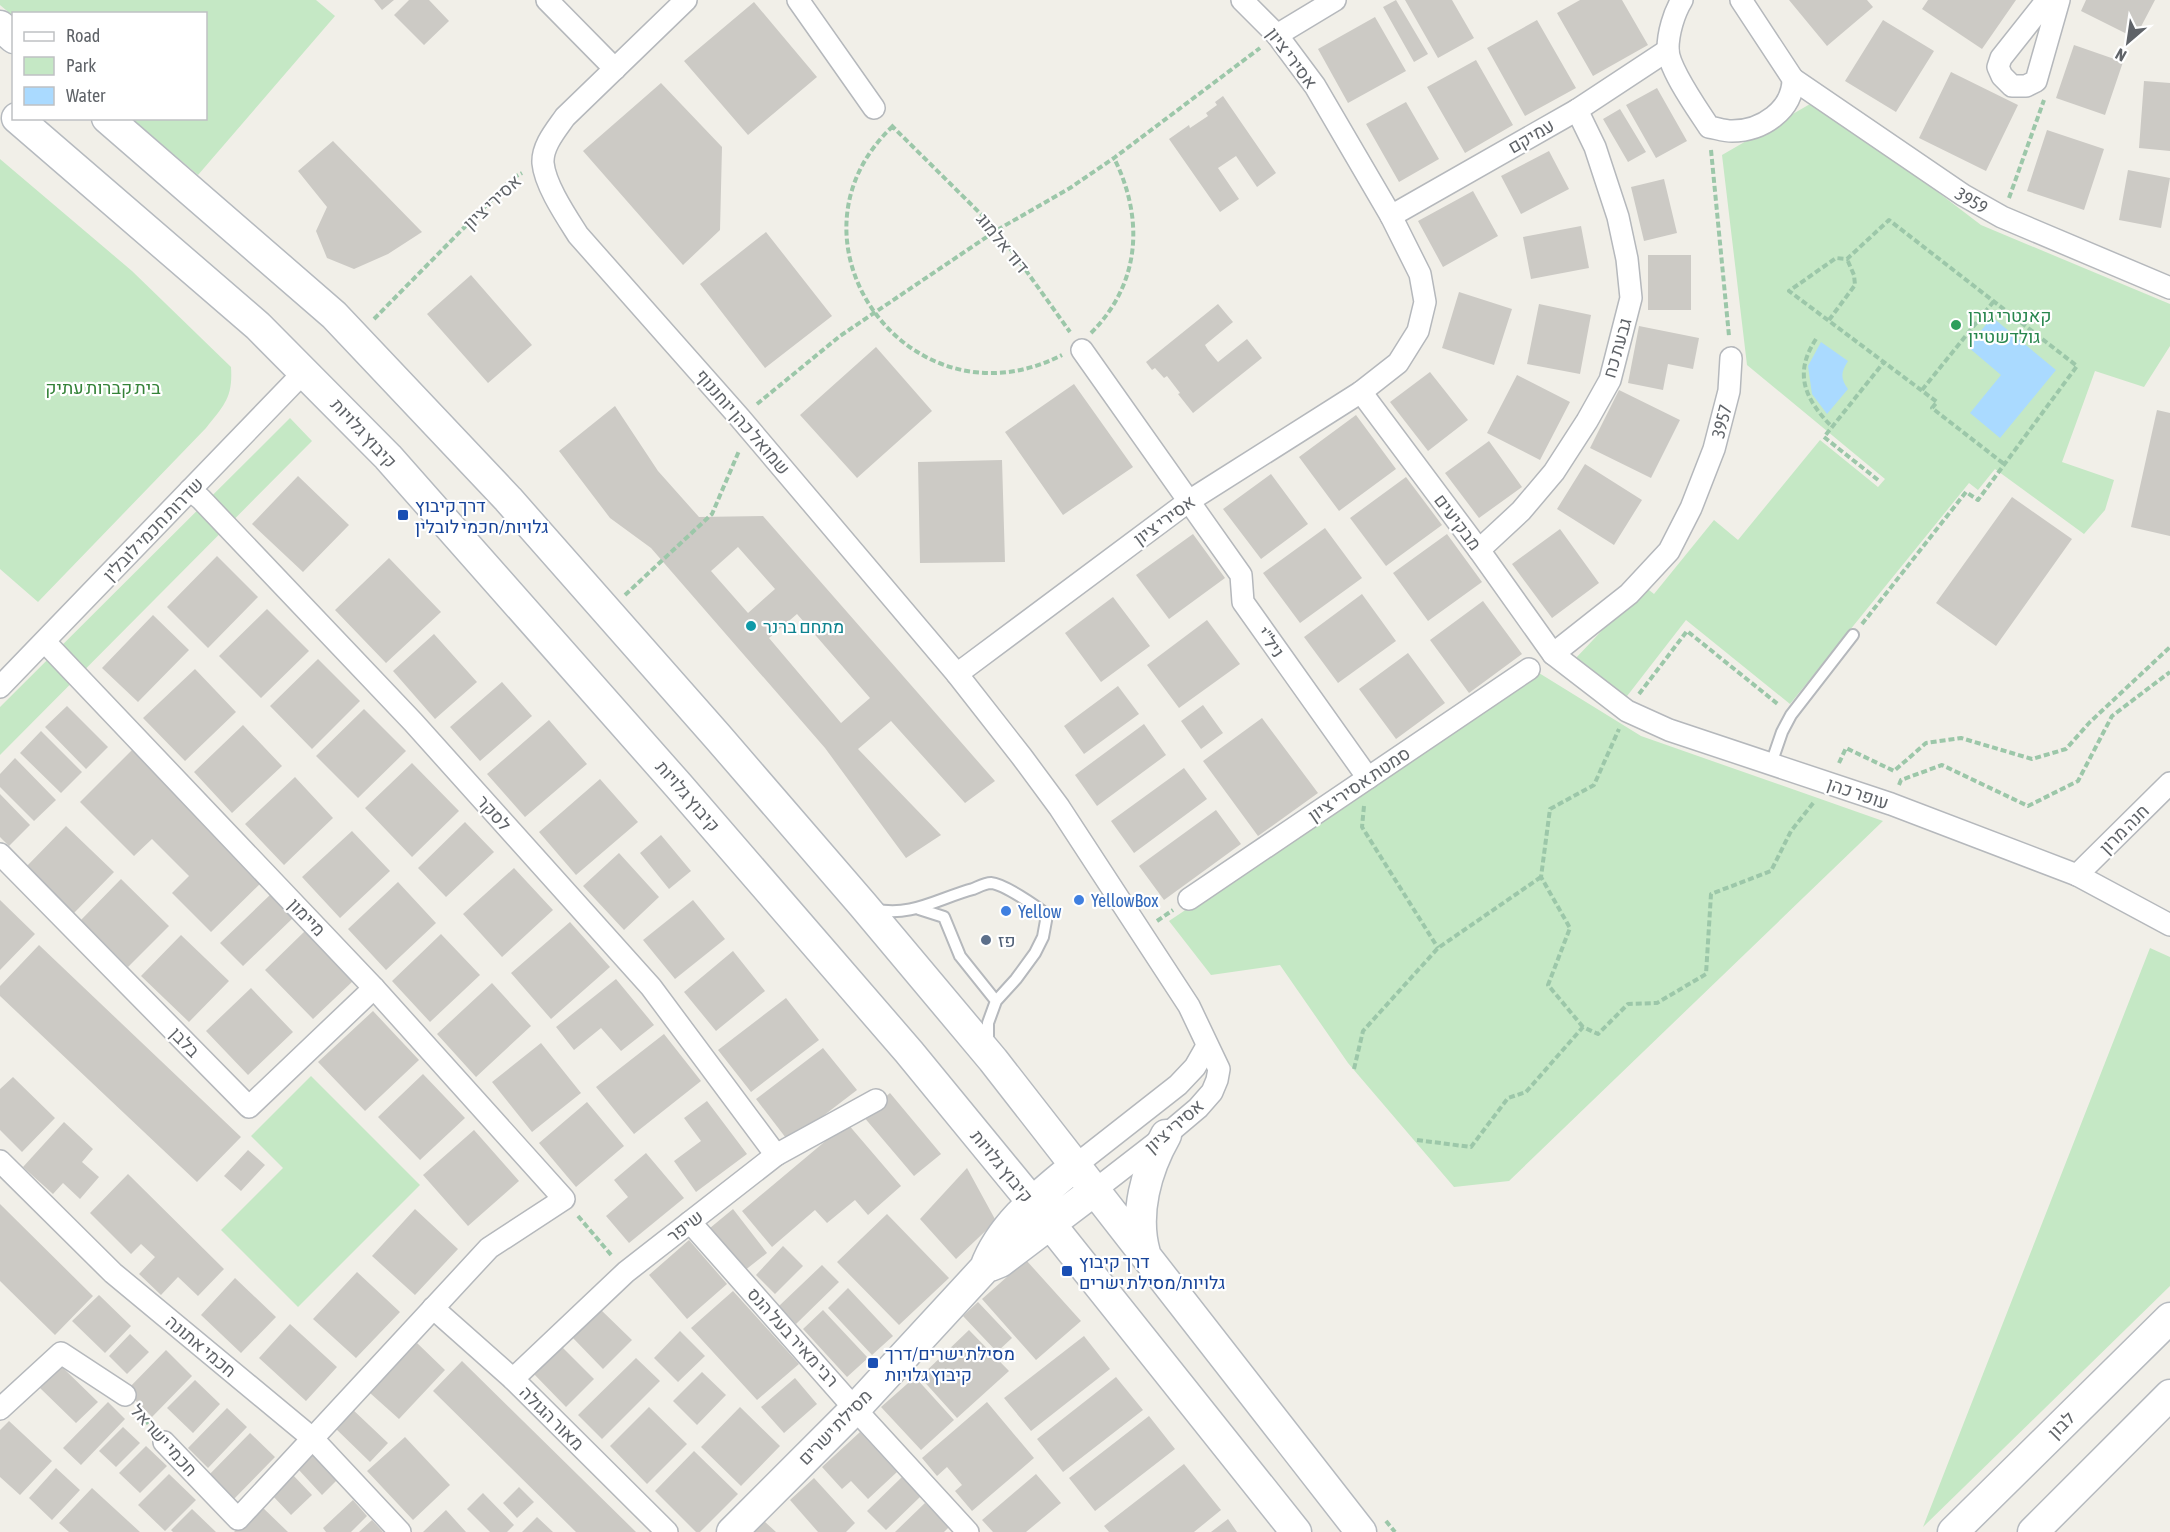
<svg xmlns="http://www.w3.org/2000/svg" width="2170" height="1532" font-family="'Asap Condensed',Heebo,sans-serif">
  <style>
    .green { fill: #c5e8c5 }
    .water { fill: #aadaff }
    .building { fill: #cccac5; fill-rule: evenodd }
    .lines { fill: none; stroke-linecap: round; stroke-linejoin: round }
    .lane-casing { stroke: #b5b8bc; stroke-width: 14 }
    .street-casing { stroke: #b5b8bc; stroke-width: 24 }
    .secondary-casing { stroke: #b6babf; stroke-width: 33 }
    .path { stroke: #9cc7a9; stroke-width: 4; stroke-dasharray: 6 3; stroke-linecap: butt }
    .lane { stroke: #fff; stroke-width: 10 }
    .street { stroke: #fff; stroke-width: 21 }
    .secondary { stroke: #fff; stroke-width: 30 }
    .leisure-dot { fill: #2e9e5b; stroke: #fff; stroke-width: 2 }
    .transit-dot { fill: #1a4fb4; stroke: #fff; stroke-width: 2 }
    .culture-dot { fill: #0f9aa8; stroke: #fff; stroke-width: 2 }
    .shop-dot { fill: #3f7fe0; stroke: #fff; stroke-width: 2 }
    .service-dot { fill: #5c6f8a; stroke: #fff; stroke-width: 2 }
    .labels { text-anchor: middle; dominant-baseline: central; stroke-width: 4.5; stroke-linejoin: round; paint-order: stroke }
    .street-label { font-size: 18px; fill: #5f6368; stroke: #fff }
    .leisure-label { font-size: 18px; fill: #27864d; stroke: #fff; text-anchor: start }
    .park-label { font-size: 18px; fill: #348238; stroke: #fff }
    .transit-label { font-size: 18px; fill: #164399; stroke: #fff; text-anchor: start }
    .culture-label { font-size: 18px; fill: #0d838f; stroke: #fff; text-anchor: start }
    .shop-label { font-size: 18px; fill: #366cbe; stroke: #fff; text-anchor: start }
    .service-label { font-size: 18px; fill: #4e5e75; stroke: #fff; text-anchor: start }
  </style>
  <rect width="100%" height="100%" fill="#f1efe8"/>
  <path class="green" d="M0,0H316L335,16L198,175L132,119L206,118V14H14L13,16L0,5Z
    M1817,100L1981,225L2170,304V346L2144,387L2095,371L2062,462L2114,480L2105,510L2084,534L1995,469L1978,490L1969,483L1790,704L1686,620L1624,700L1575,659L1644,586L1654,594L1714,520L1738,540L1820,440L1878,487L1885,479L1747,365L1722,155Z
    M0,159L132,271L231,367C233,398 224,405 206,428L38,602L0,569Z
    M290,418L312,441L0,755V707Z
    M1539,673L1641,736L1883,821L1509,1181L1454,1187L1348,1063L1280,965L1211,975L1169,921Z
    M2150,948L2170,957V1286L1923,1527Z
    M311,1076L420,1185L298,1307L221,1230L283,1168L251,1136Z"/>
  <path class="water" d="M1992,317L2056,370L2000,438L1970,413L2001,375L1968,347Z
    M1821,342L1848,361C1841,372 1840,378 1848,389L1827,414L1812,394L1808,366Z"/>
  <path class="building" d="M374,0H394L382,10Z
    M409,0H429L449,21L424,45L394,15Z
    M1396,0L1428,54L1414,62L1383,7Z
    M1405,0H1452L1474,38L1438,58Z
    M1580,0H1622L1648,45L1593,76L1557,13Z
    M1789,0H1867L1873,7L1827,46Z
    M1928,0H2016L1982,49L1922,9Z
    M2086,0H2155L2135,38L2081,11Z
    M754,2L817,77L748,135L684,61Z
    M1375,17L1406,71L1348,103L1318,49Z
    M1537,20L1576,88L1525,116L1487,48Z
    M1883,20L1934,51L1896,112L1845,81Z
    M2074,45L2123,62L2105,115L2056,98Z
    M1476,60L1513,125L1465,153L1427,87Z
    M1951,72L2018,105L1986,171L1919,138Z
    M2144,81L2170,83V151L2139,148Z
    M661,83L722,147L720,230L683,265L583,151Z
    M1657,88L1687,141L1656,158L1626,105Z
    M1223,96L1276,173L1257,187L1236,156L1218,168L1239,199L1220,212L1169,139L1189,125L1190,128L1208,116L1206,113L1217,105L1215,102Z
    M1406,102L1439,159L1399,182L1366,124Z
    M1620,109L1646,152L1628,162L1603,119Z
    M2047,130L2104,149L2084,210L2027,191Z
    M333,141L422,232L388,254L354,269L327,258L316,231L327,207L298,171Z
    M1549,151L1569,189L1521,214L1501,176Z
    M2128,170L2170,178L2161,228L2119,220Z
    M1664,179L1677,233L1644,241L1631,187Z
    M1473,191L1498,236L1443,267L1418,221Z
    M1581,226L1589,268L1531,279L1523,237Z
    M766,232L832,316L765,368L700,284Z
    M1648,255H1691V310H1648Z
    M471,275L532,345L488,383L427,314Z
    M1459,292L1512,309L1494,365L1442,348Z
    M1218,304L1233,322L1205,345L1208,350L1218,362L1247,339L1262,358L1193,413L1178,394L1180,393L1167,376L1164,378L1155,368L1152,370L1146,362Z
    M1539,304L1591,315L1580,374L1527,364Z
    M1639,326L1699,338L1693,369L1668,364L1663,390L1628,383Z
    M876,347L932,411L857,478L800,415Z
    M1430,372L1468,420L1428,451L1390,402Z
    M1517,375L1570,402L1540,460L1487,433Z
    M1074,384L1133,467L1063,515L1005,432Z
    M1619,390L1680,420L1651,478L1590,448Z
    M615,406L658,471L699,517L763,516L995,781L965,803L891,721L858,749L941,835L906,858L825,748L651,548L610,518L559,451ZM738,547L775,589L748,613L711,571ZM797,614L870,698L841,723L769,638Z
    M2157,410L2170,413V536L2131,527Z
    M1356,415L1396,469L1339,511L1299,457Z
    M1489,441L1522,487L1479,518L1445,473Z
    M1002,460L1005,562L920,563L918,462Z
    M1585,464L1642,500L1614,545L1557,509Z
    M1271,474L1308,524L1261,559L1223,509Z
    M298,476L349,525L303,572L252,524Z
    M1406,477L1442,525L1386,566L1350,518Z
    M2012,497L2072,539L1996,646L1936,603Z
    M1325,528L1362,578L1300,623L1263,573Z
    M1560,529L1599,583L1552,618L1512,564Z
    M1193,534L1225,578L1169,619L1136,575Z
    M1447,534L1482,582L1428,621L1393,573Z
    M217,556L258,597L208,648L167,607Z
    M389,558L441,612L386,663L335,610Z
    M1362,594L1396,641L1338,683L1304,637Z
    M1113,597L1150,646L1101,682L1065,633Z
    M1483,601L1522,654L1469,693L1430,640Z
    M267,609L309,651L261,698L219,656Z
    M153,615L189,650L138,702L102,668Z
    M1207,620L1240,664L1179,708L1147,665Z
    M434,634L477,682L435,719L393,671Z
    M1408,653L1445,703L1396,739L1359,689Z
    M318,659L360,701L312,749L270,706Z
    M195,669L236,712L185,761L143,718Z
    M502,682L532,716L480,761L450,727Z
    M1118,686L1139,714L1084,754L1064,726Z
    M1203,705L1223,733L1201,749L1181,721Z
    M67,706L108,747L86,769L45,727Z
    M364,709L406,751L358,798L316,756Z
    M1262,718L1318,793L1258,836L1203,761Z
    M549,720L587,764L525,817L487,774Z
    M1144,724L1166,755L1097,806L1075,775Z
    M243,725L282,766L232,813L194,772Z
    M41,731L82,772L61,793L20,753Z
    M133,749L263,881L211,932L172,893L189,876L152,839L134,856L80,802Z
    M15,758L56,800L34,821L0,787V774Z
    M412,763L459,811L412,857L365,808Z
    M1184,768L1207,799L1134,853L1111,821Z
    M295,777L333,818L284,865L245,824Z
    M600,779L638,822L576,875L539,832Z
    M0,794L30,825L9,846L0,837Z
    M1216,810L1241,844L1164,900L1139,866Z
    M465,822L494,852L446,897L418,868Z
    M66,826L114,872L74,913L26,867Z
    M352,831L390,871L340,918L302,877Z
    M661,835L691,871L669,889L640,853Z
    M619,853L659,897L624,930L583,886Z
    M514,868L553,910L502,957L463,914Z
    M121,879L169,926L128,967L81,920Z
    M398,882L436,923L386,970L348,929Z
    M271,894L294,917L243,966L220,943Z
    M0,900L35,934L0,970Z
    M693,900L725,939L675,979L643,940Z
    M570,922L610,967L551,1019L511,973Z
    M305,931L353,981L313,1019L265,970Z
    M441,934L480,975L430,1022L392,981Z
    M181,935L229,981L189,1022L141,976Z
    M39,945L241,1137L197,1182L0,996V986Z
    M733,951L765,991L716,1031L684,992Z
    M616,979L654,1025L621,1051L601,1028L574,1050L556,1027Z
    M492,983L531,1026L476,1077L437,1034Z
    M251,988L293,1032L248,1075L206,1031Z
    M786,998L819,1040L751,1092L718,1050Z
    M373,1011L419,1060L365,1111L318,1062Z
    M664,1034L701,1081L634,1134L596,1087Z
    M541,1043L581,1093L532,1132L492,1082Z
    M823,1048L857,1090L789,1142L756,1099Z
    M423,1074L465,1118L420,1160L378,1117Z
    M13,1077L55,1118L22,1152L0,1130V1089Z
    M890,1093L941,1154L914,1176L863,1116Z
    M707,1101L747,1154L696,1192L674,1161L701,1141L684,1118Z
    M587,1102L624,1146L576,1187L539,1143Z
    M64,1122L93,1149L82,1162L99,1177L80,1199L63,1183L53,1194L23,1167Z
    M847,1123L901,1186L868,1215L855,1200L827,1223L815,1210L772,1247L742,1211Z
    M474,1130L519,1181L468,1226L423,1175Z
    M248,1150L265,1165L241,1191L224,1176Z
    M646,1153L684,1198L629,1243L606,1216L628,1197L614,1180Z
    M967,1168L996,1221L956,1259L920,1219Z
    M128,1174L224,1269L198,1296L178,1277L161,1295L139,1274L155,1257L141,1244L131,1254L90,1213Z
    M0,1204L93,1296L55,1335L0,1281Z
    M415,1209L458,1249L415,1295L372,1256Z
    M733,1209L767,1253L744,1271L710,1228Z
    M887,1214L949,1278L899,1325L837,1262Z
    M689,1240L727,1284L687,1319L649,1275Z
    M783,1246L803,1266L775,1294L756,1275Z
    M1026,1260L1081,1321L1036,1360L982,1299Z
    M822,1265L839,1282L796,1324L779,1306Z
    M357,1272L400,1312L356,1358L313,1319Z
    M235,1278L276,1317L241,1353L201,1315Z
    M848,1288L893,1336L872,1355L828,1308Z
    M733,1291L799,1364L757,1400L691,1328Z
    M99,1295L131,1326L105,1353L72,1321Z
    M978,1302L1012,1338L997,1352L963,1316Z
    M600,1309L632,1340L603,1369L572,1337Z
    M823,1310L868,1358L847,1377L803,1329Z
    M290,1324L337,1367L306,1401L259,1358Z
    M969,1330L1009,1371L957,1418L920,1377Z
    M680,1331L705,1356L678,1382L654,1358Z
    M130,1334L149,1352L127,1374L109,1356Z
    M1084,1336L1110,1369L1031,1431L1004,1398Z
    M417,1343L445,1370L399,1419L370,1393Z
    M561,1346L594,1379L566,1407L533,1373Z
    M166,1350L192,1376L152,1417L126,1391Z
    M636,1358L660,1381L602,1439L578,1415Z
    M462,1361L636,1532H576L433,1391Z
    M61,1366L98,1402L76,1423L40,1388Z
    M702,1372L726,1395L697,1425L673,1401Z
    M915,1377L954,1420L921,1450L881,1407Z
    M1116,1377L1143,1410L1063,1472L1037,1439Z
    M795,1378L817,1404L784,1433L761,1407Z
    M195,1380L220,1404L193,1433L167,1408Z
    M108,1402L125,1419L81,1465L63,1448Z
    M987,1402L1034,1458L972,1511L955,1491L962,1485L947,1467L937,1476L922,1458Z
    M350,1407L388,1443L370,1462L332,1425Z
    M649,1407L687,1444L647,1484L610,1446Z
    M740,1407L780,1446L741,1486L701,1447Z
    M227,1408L247,1427L208,1468L188,1448Z
    M1149,1416L1175,1449L1095,1511L1069,1478Z
    M9,1421L52,1461L20,1495L0,1477V1430Z
    M123,1427L140,1443L116,1467L99,1451Z
    M860,1432L897,1472L868,1499L851,1481L842,1489L822,1467Z
    M250,1433L275,1457L232,1501L207,1477Z
    M405,1437L450,1485L413,1520L367,1471Z
    M146,1446L167,1466L140,1493L119,1473Z
    M694,1451L738,1494L700,1532H696L655,1491Z
    M313,1455L337,1480L322,1495L298,1469Z
    M1184,1464L1221,1510L1194,1532H1109L1104,1526Z
    M56,1468L80,1490L52,1520L29,1498Z
    M169,1474L196,1500L165,1531L138,1505Z
    M292,1474L312,1495L291,1515L271,1494Z
    M1036,1474L1061,1503L1026,1532H993L982,1520Z
    M902,1477L921,1496L886,1530L867,1511Z
    M814,1478L855,1523L846,1532H818L790,1500Z
    M519,1487L534,1502L517,1518L503,1503Z
    M92,1488L140,1532H69L59,1523Z
    M483,1493L514,1525L507,1532H490L467,1509Z
    M353,1500L367,1516L351,1532H326L323,1528Z
    M925,1503L949,1527L944,1532H895Z
    M260,1505L288,1532H234Z
    M192,1509L216,1532H173L171,1530Z
    M446,1510L466,1532H423Z
    M537,1517L553,1532H522Z
    M1228,1519L1237,1532H1211Z
    M372,1520L383,1532H359Z
    M764,1521L776,1532H754Z"/>
  <g class="lines">
    <g class="lane-casing">
      <path id="lane" d="M1771,764L1782,732L1791,715L1853,635
        M874,909C910,918 939,898 973,889C978,887 985,883 991,883C1004,884 1036,906 1047,915L1043,937L1035,953L1016,979L996,1001L988,1023V1043
        M919,909L944,917L960,956L996,1001"/>
    </g>
    <g class="street-casing">
      <g id="street">
        <path d="M547,0L615,69"/>
        <path d="M686,0L565,117C556,130 542,146 543,163C545,185 566,216 578,235L740,418L957,674L1022,757L1059,807L1189,1006L1219,1069L1217,1080L1212,1092L1198,1108L1166,1135L1095,1190"/>
        <path d="M798,0L874,108"/>
        <path d="M1682,0C1674,13 1668,33 1668,49C1668,68 1698,110 1709,127C1716,128 1724,131 1732,131C1762,131 1793,110 1793,79L1741,0"/>
        <path d="M2047,0L2001,58L1998,67L2002,76L2012,86H2026L2036,81L2059,0"/>
        <path d="M1277,35L1335,0"/>
        <path id="s1" d="M1793,79L1963,195L2002,217L2170,288"/>
        <path d="M1391,216L1577,110L1668,50"/>
        <path d="M1082,350L1241,575L1243,602L1368,778"/>
        <path d="M1361,392L1479,550L1553,654L1627,711L1669,730L1891,804L2077,875L2170,925"/>
        <path d="M190,490L201,499L413,722L651,987L776,1155"/>
        <path d="M1479,550L1521,511L1554,472L1587,421L1610,380L1631,298L1627,259L1618,217L1595,147L1577,110"/>
        <path d="M45,642L374,988L564,1199L489,1248L238,1519L164,1442"/>
        <path id="s2" d="M1553,654L1629,594L1669,551L1691,508L1714,449L1729,391L1731,358"/>
        <path d="M957,674L1189,501L1361,392L1398,363L1418,331L1425,302L1420,274L1391,216L1315,86L1277,35L1242,0"/>
        <path d="M0,687L305,371"/>
        <path d="M0,854L249,1107L374,988"/>
        <path d="M2077,875L2170,783"/>
        <path d="M1189,899L1529,669"/>
        <path d="M0,1161L113,1273L312,1438L400,1532"/>
        <path d="M1076,1165L1178,1085L1195,1067L1207,1046"/>
        <path d="M690,1222L855,1409L968,1532"/>
        <path d="M433,1308L513,1379L667,1532"/>
        <path d="M513,1379L626,1272L776,1155L876,1100"/>
        <path d="M0,1409L61,1353L125,1395"/>
      </g>
    </g>
    <g class="secondary-casing">
      <path id="secondary" d="M0,26L14,38
        M17,118L258,326L388,457L678,785L909,1052L1051,1225L1296,1532
        M107,118L334,315L508,499L717,736L863,905L993,1060L1361,1532
        M1145,1253C1134,1214 1146,1170 1166,1135
        M990,1266L1000,1262L1095,1190
        M732,1532L855,1409L985,1268C1001,1224 1041,1194 1076,1165
        M1953,1532L2170,1318
        M2033,1532L2170,1395"/>
    </g>
    <path class="path" d="M891,125L997,230L1070,332
      M893,126C771,240 910,433 1062,355
      M1711,150L1729,336
      M2009,198L2044,100
      M374,319L513,178L522,173
      M1829,320L1855,285L1854,275L1847,259
      M1091,333C1141,283 1144,218 1114,158
      M1816,339C1793,374 1805,399 1832,427
      M1922,390L1994,301
      M757,404L840,336L997,230L1070,188L1114,158L1260,48
      M1878,480L1824,437L1884,362
      M625,595L712,514L739,451
      M1862,624L1966,492L1978,500L2077,366L1889,220L1847,259L1836,258L1789,291L1937,402L1932,408L2004,464
      M1639,694L1687,631L1779,705
      M1839,763L1846,748L1894,771L1926,743L1961,738L2032,759L2066,749L2090,722L2170,647
      M1899,785L1901,780L1942,765L2028,806L2078,781L2112,716L2170,672
      M1364,806L1362,827L1438,948
      M1157,921L1173,910
      M1583,1027L1548,985L1570,928L1541,877L1550,809L1594,785L1619,729
      M1354,1069L1363,1031L1438,948L1541,877
      M1417,1140L1471,1147L1508,1098L1526,1092L1583,1027L1598,1034L1628,1004L1657,1003L1706,974L1711,894L1771,871L1791,831L1814,802
      M578,1216L612,1256
      M139,1412L151,1427
      M1386,1521L1395,1532"/>
    <use href="#lane" class="lane"/>
    <use href="#street" class="street"/>
    <use href="#secondary" class="secondary"/>
  </g>
  <circle class="leisure-dot" cx="1956" cy="325" r="6"/>
  <g class="transit-dot">
    <rect x="397" y="509" width="12" height="12" rx="3"/>
    <rect x="1061" y="1265" width="12" height="12" rx="3"/>
    <rect x="867" y="1357" width="12" height="12" rx="3"/>
  </g>
  <circle class="culture-dot" cx="751" cy="626" r="6"/>
  <g class="shop-dot">
    <circle cx="1079" cy="900" r="6"/>
    <circle cx="1006" cy="911" r="6"/>
  </g>
  <circle class="service-dot" cx="986" cy="940" r="6"/>
  <g class="labels">
    <g class="street-label">
      <text transform="translate(1292 58) rotate(53)">אסירי ציון</text>
      <text transform="translate(1531 136) rotate(-30)">עמיקם</text>
      <text stroke="none"><textPath href="#s1" startOffset="216">3959</textPath></text>
      <text transform="translate(492 202) rotate(-43)">אסירי ציון</text>
      <text transform="translate(1003 243) rotate(51)">דוד אלמוג</text>
      <text transform="translate(1617 348) rotate(-74)">גבעת כח</text>
      <text stroke="none"><textPath href="#s2" startOffset="296">3957</textPath></text>
      <text transform="translate(743 422) rotate(49)">שמואל כהן יוחננוף</text>
      <text transform="translate(364 433) rotate(47)">קיבוץ גלויות</text>
      <text transform="translate(1164 520) rotate(-36)">אסירי ציון</text>
      <text transform="translate(1458 522) rotate(53)">מבקיעים</text>
      <text transform="translate(153 529) rotate(-46)">שדרות חכמי לובלין</text>
      <text transform="translate(1271 642) rotate(55)">ניל"י</text>
      <text transform="translate(1359 784) rotate(-34)">סמטת אסירי ציון</text>
      <text transform="translate(1858 793) rotate(19)">עופר כהן</text>
      <text transform="translate(688 796) rotate(49)">קיבוץ גלויות</text>
      <text transform="translate(494 813) rotate(48)">לסקר</text>
      <text transform="translate(2124 829) rotate(-45)">חנה מרון</text>
      <text transform="translate(307 917) rotate(46)">מיימון</text>
      <text transform="translate(185 1042) rotate(46)">בלבן</text>
      <text transform="translate(1174 1126) rotate(-41)">אסירי ציון</text>
      <text transform="translate(1002 1166) rotate(51)">קיבוץ גלויות</text>
      <text transform="translate(685 1226) rotate(-38)">שיפר</text>
      <text transform="translate(793 1337) rotate(48)">רבי מאיר בעל הנס</text>
      <text transform="translate(201 1346) rotate(40)">חכמי אתונה</text>
      <text transform="translate(552 1418) rotate(45)">מאור הגולה</text>
      <text transform="translate(2061 1425) rotate(-45)">לבון</text>
      <text transform="translate(835 1427) rotate(-46)">מסילת ישרים</text>
      <text transform="translate(164 1440) rotate(48)">חכמי ישראל</text>
    </g>
    <g class="leisure-label">
      <text x="1968" y="315">קאנטרי גורן<tspan x="1968" dy="21">גולדשטיין</tspan></text>
    </g>
    <g class="park-label">
      <text x="103" y="387">בית קברות עתיק</text>
    </g>
    <g class="transit-label">
      <text x="415" y="505">דרך קיבוץ<tspan x="415" dy="21">גלויות/חכמי לובלין</tspan></text>
      <text x="1079" y="1261">דרך קיבוץ<tspan x="1079" dy="21">גלויות/מסילת ישרים</tspan></text>
      <text x="885" y="1353">מסילת ישרים/דרך<tspan x="885" dy="21">קיבוץ גלויות</tspan></text>
    </g>
    <g class="culture-label">
      <text x="763" y="626">מתחם ברנר</text>
    </g>
    <g class="shop-label">
      <text x="1091" y="900">YellowBox</text>
      <text x="1018" y="911">Yellow</text>
    </g>
    <g class="service-label">
      <text x="998" y="940">פז</text>
    </g>
  </g>
  <rect x="12" y="12" width="195" height="108" fill="#ffffff" stroke="#bfc1c3" stroke-width="1.5"/>
  <rect x="24" y="32" width="30" height="9" fill="#ffffff" stroke="#bfc1c3" stroke-width="1.5"/>
  <text x="66" y="42" font-size="18" fill="#5f6368">Road</text>
  <rect x="24" y="57" width="30" height="18" fill="#c5e8c5" stroke="#bfc1c3" stroke-width="1.5"/>
  <text x="66" y="72" font-size="18" fill="#5f6368">Park</text>
  <rect x="24" y="87" width="30" height="18" fill="#aadaff" stroke="#bfc1c3" stroke-width="1.5"/>
  <text x="66" y="102" font-size="18" fill="#5f6368">Water</text>
  <g transform="translate(2128 42) rotate(209)" stroke="#ffffff" stroke-width="4.5" paint-order="stroke">
  <path d="M0-4.5L10 22L0 15L-10 22Z" fill="#5f6368"/>
  <text y="-9" font-size="16" font-weight="bold" text-anchor="middle" fill="#5f6368">N</text>
  </g>
</svg>
